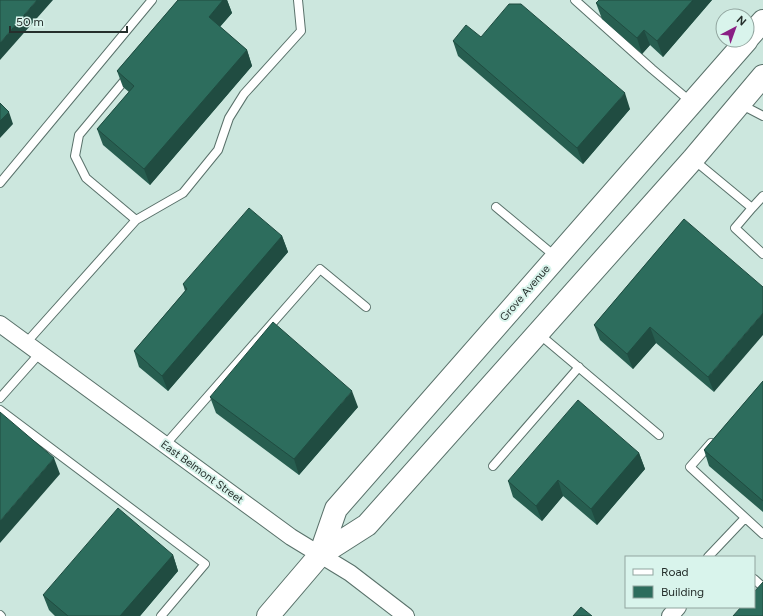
<svg xmlns="http://www.w3.org/2000/svg" width="763" height="616" font-family="Figtree,sans-serif">
  <style>
    .lines { fill: none; stroke-linecap: round; stroke-linejoin: round }
    .lane-casing { stroke: #59716a; stroke-width: 10 }
    .street-casing { stroke: #59716a; stroke-width: 18 }
    .secondary-casing { stroke: #59716a; stroke-width: 24 }
    .lane { stroke: #fff; stroke-width: 8 }
    .street { stroke: #fff; stroke-width: 16 }
    .secondary { stroke: #fff; stroke-width: 22 }
    .wall { fill: #275e50 }
    .shaded-wall { fill: #204c41 }
    .building { fill: #2d6d5d; stroke: #204c41 }
    .labels { text-anchor: middle; dominant-baseline: central; stroke-width: 4; stroke-linejoin: round; paint-order: stroke }
    .street-label { font-size: 11px; fill: #252f2c; stroke: #d9f4ec }
  </style>
  <rect width="100%" height="100%" fill="#cce7de"/>
  <g class="lines">
    <g class="lane-casing">
      <path id="lane" d="M575,0L652,69L691,102
        M129,75L79,135L75,156L86,178L136,220
        M740,104L763,116
        M694,160L752,208L763,196
        M0,183L152,0
        M496,207L556,257
        M752,208L735,228L763,254
        M539,334L659,435
        M26,343L136,220L183,193L218,150L229,118L244,94L301,31L298,0
        M0,398L40,353
        M0,410L205,564L161,616
        M711,443L690,467L763,534
        M165,445L320,269L366,307
        M493,466L579,367
        M708,557L745,518
        M754,579L763,587
        M0,615L1,616"/>
    </g>
    <g class="street-casing">
      <path id="street" d="M0,324L291,537L350,573L406,616
        M670,616L678,607"/>
    </g>
    <g class="secondary-casing">
      <path id="secondary" d="M747,39L763,21
        M320,555L336,509L747,40
        M268,616L320,555L367,525L693,159L763,76"/>
    </g>
    <use href="#lane" class="lane"/>
    <use href="#street" class="street"/>
    <use href="#secondary" class="secondary"/>
  </g>
  <path class="wall" d="M178,0H227L232,13L220,27L247,50L252,66L150,185L103,145L97,129L129,92L123,87L117,71Z
    M712,0L663,57L650,45L642,54L602,19L596,3Z
    M481,37L630,109L583,164L458,56L453,41Z
    M684,219L714,392L656,343L633,369L600,340L594,325Z
    M282,236L288,252L168,391L139,367L134,351L185,291L183,284Z
    M763,381V512L709,466L704,450Z
    M210,397L358,407L299,475L216,413Z
    M639,453L645,469L597,525L563,496L542,521L513,497L508,481Z
    M173,555L178,571L140,616H55L49,610L43,595Z"/>
  <path class="shaded-wall" d="M37,0H53L0,60V43Z
    M223,0H227L232,13L214,33L209,17Z
    M693,0H712L663,57L657,41Z
    M644,30L650,45L642,54L637,38Z
    M247,50L252,66L150,185L144,169Z
    M625,93L630,109L583,164L577,148Z
    M9,112L13,124L0,138V121Z
    M282,236L288,252L168,391L162,376Z
    M763,313V335L714,392L708,377Z
    M650,327L656,343L633,369L627,354Z
    M352,391L358,407L299,475L294,459Z
    M639,453L645,469L597,525L591,509Z
    M54,458L60,474L0,543V521Z
    M558,480L563,496L542,521L536,506Z
    M173,555L178,571L140,616H120Z"/>
  <path class="building" d="M0,0H37L0,43Z
    M178,0H223L209,17L247,50L144,169L97,129L134,86L117,71Z
    M599,0H693L657,41L644,30L637,38L596,3Z
    M509,4H521L625,93L577,148L453,41L466,25L481,37Z
    M0,103L9,112L0,121Z
    M249,208L282,236L162,376L134,351L187,289L183,284Z
    M684,219L763,287V313L708,377L650,327L627,354L594,325Z
    M273,322L352,391L294,459L210,397Z
    M763,381V501L704,450Z
    M578,400L639,453L591,509L558,480L536,506L508,481Z
    M0,412L54,458L0,521Z
    M118,508L173,555L120,616H68L43,595Z
    M763,582V616H733L741,607H754V592Z
    M581,607L592,616H573Z"/>
  <g class="labels">
    <g class="street-label">
      <text transform="translate(525 293) rotate(-49)">Grove Avenue</text>
      <text transform="translate(202 472) rotate(36)">East Belmont Street</text>
    </g>
  </g>
  <rect x="625" y="556" width="130" height="52" fill="#d9f4ec" stroke="#91a59f"/>
  <rect x="633" y="569" width="20" height="6" fill="#ffffff" stroke="#91a59f"/>
  <text x="661" y="576" font-size="12" fill="#252f2c">Road</text>
  <rect x="633" y="586" width="20" height="12" fill="#2d6d5d" stroke="#91a59f"/>
  <text x="661" y="596" font-size="12" fill="#252f2c">Building</text>
  <g transform="translate(735 28) rotate(41)"><circle r="19" fill="#d9f4ec" stroke="#91a59f"/>
  <path d="M0-3L7 15L0 10L-7 15Z" fill="#8a1f85"/>
  <text y="-6" font-size="11" font-weight="bold" text-anchor="middle" fill="#252f2c">N</text>
  </g>
  <path d="M10 26v6h117v-6" fill="none" stroke="#252f2c" stroke-width="2"/>
  <text x="16" y="26" font-size="12" fill="#252f2c" stroke="#d9f4ec" stroke-width="3" paint-order="stroke">50 m</text>
</svg>
